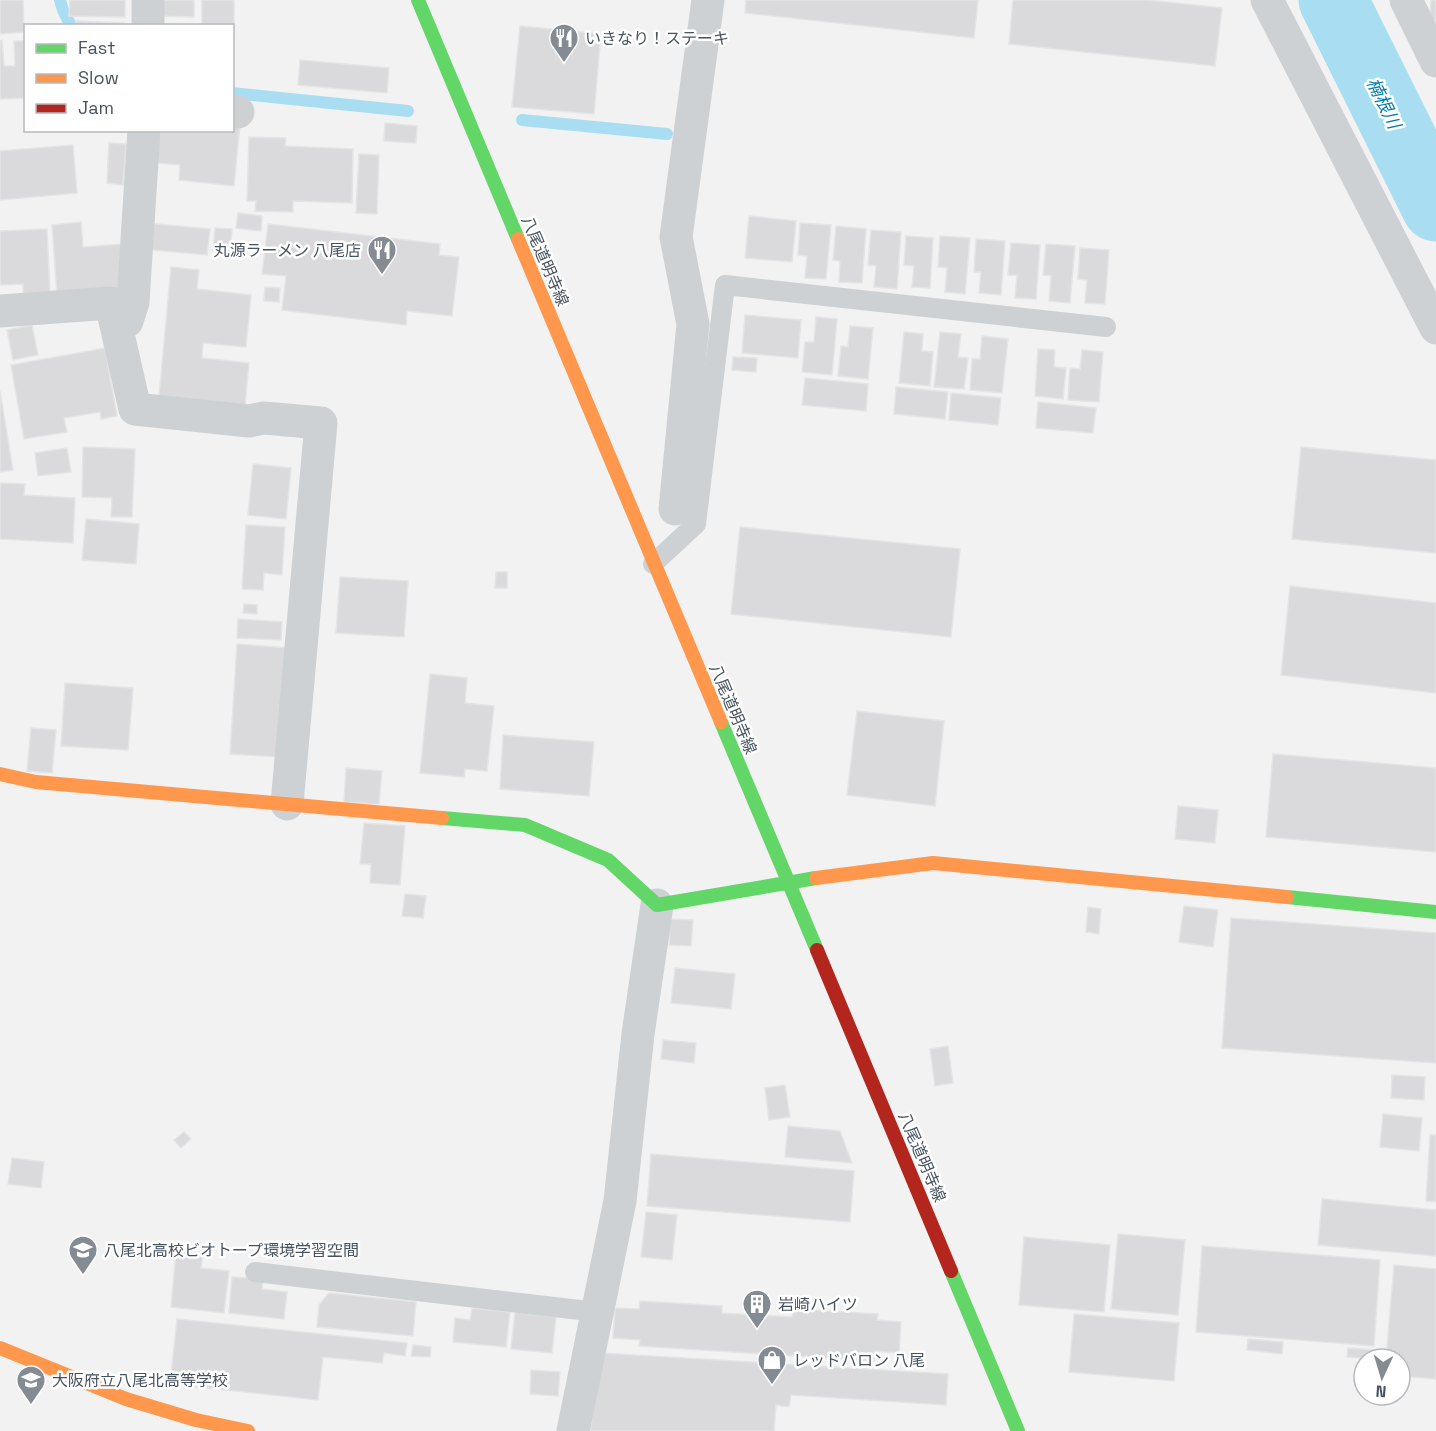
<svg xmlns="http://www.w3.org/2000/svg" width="1436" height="1431" font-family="'Space Grotesk','Noto Sans JP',sans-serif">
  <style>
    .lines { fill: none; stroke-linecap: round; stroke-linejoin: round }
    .stream { stroke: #a9def2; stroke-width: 12 }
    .river { stroke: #a9def2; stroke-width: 69 }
    .building { fill: #dadadd; stroke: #e4e4e5; stroke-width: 1.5 }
    .lane { stroke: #ced1d3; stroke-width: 20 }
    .street { stroke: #ced1d3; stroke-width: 33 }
    .fast { stroke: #63d668; stroke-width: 14 }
    .slow { stroke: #ff974d; stroke-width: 14 }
    .jam { stroke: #b3261e; stroke-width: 14 }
    .labels { text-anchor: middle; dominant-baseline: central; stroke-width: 5; stroke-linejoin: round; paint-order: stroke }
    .poi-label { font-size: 16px; fill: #485360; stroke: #fff; text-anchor: start }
    .street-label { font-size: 16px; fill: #485360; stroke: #fff }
    .water-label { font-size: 18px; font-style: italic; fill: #057ca7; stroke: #fff }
  </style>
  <rect width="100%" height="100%" fill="#f3f2f2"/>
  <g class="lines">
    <path class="stream" d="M60,0L63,10L71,26
      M232,93L408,111
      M522,120L667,134"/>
    <path class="river" d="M1333,0L1436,207"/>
  </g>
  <path class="building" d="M0,0H23L24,32L0,34Z
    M70,0H125V17L69,16Z
    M159,0H194V17L159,16Z
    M202,0H234V38L232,26H202Z
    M746,0H978L974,38L745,13Z
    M1013,0H1148L1222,8L1215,66L1009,44Z
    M1431,0H1436V20H1430Z
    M76,21L124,23V26H76Z
    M520,26L601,34L594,114L512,107Z
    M2,40L4,66H15L14,41H26V98L0,99V41Z
    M300,60L389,68L387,93L298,85Z
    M232,123L240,124L234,186L179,180L180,165L148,162L151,130H232Z
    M385,123L417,126L416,143L384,141Z
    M249,137L286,138L285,146L353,149L352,203L293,201V212L255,211L256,201H247Z
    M109,143L126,144L123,185L107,183Z
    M73,145L77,193L0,200V151Z
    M359,154L379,155L377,214L356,213Z
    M238,213L262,216L261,231L236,228Z
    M749,216L796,221L792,262L745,258Z
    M81,222L83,247L123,244L126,291L57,296L52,225Z
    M146,223L210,229L207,255L143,249Z
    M800,223L831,225L826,279L805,278L807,256L798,255Z
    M268,224L440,244L439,255L459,257L452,316L407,311L406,325L282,310L286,276L262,274Z
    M836,226L866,229L862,283L839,282L840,261L833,260Z
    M215,228L232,229L230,253L213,251Z
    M47,229L50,293L23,295V284L0,285V231Z
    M871,230L901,232L897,289L874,287L876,266L868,265Z
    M906,236L933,238L930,288L912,287L914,266L904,265Z
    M940,236L970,238L965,294L945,292L947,268L938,267Z
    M976,239L1005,241L1001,295L979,293L981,272H974Z
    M1011,243L1040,245L1036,299L1015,298L1017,275H1008Z
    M1046,244L1075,246L1070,303L1049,301L1051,276L1043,275Z
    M1080,248L1109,250L1105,304L1085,303L1087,280L1078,279Z
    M171,267L199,270L197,289L251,295L246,347L203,343L202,358L249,363L245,405L159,396Z
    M265,287L280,288L279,302L264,301Z
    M745,315L801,320L798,358L742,353Z
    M816,317L837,319L832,375L802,372L805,342H814Z
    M32,325L38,355L13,360L7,330Z
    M850,326L873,328L868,379L838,376L841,346L848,347Z
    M904,332L923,334L922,351L933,352L930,386L899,383Z
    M940,332L961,334L958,357L968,358L964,389L934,387Z
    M982,336L1008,339L1002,393L970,390L972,359H980Z
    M105,348L117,416L101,419L100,412L64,418L67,432L24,439L11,365Z
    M1038,349L1055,350L1054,367L1066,368L1063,399L1035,396Z
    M1082,350L1103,352L1099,402L1068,400L1070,368L1080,369Z
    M733,357L757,358L756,372L732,370Z
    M805,378L868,384L866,411L802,405Z
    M896,387L948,392L945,419L894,414Z
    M0,391L13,470L0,472Z
    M951,393L1001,398L998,425L949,420Z
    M1038,402L1096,408L1093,433L1036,428Z
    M83,447L135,449L132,517H111L112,498L82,497Z
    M1301,447L1436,460V553L1292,539Z
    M67,448L71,472L38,476L35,453Z
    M253,464L291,468L286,519L248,515Z
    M0,483L25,484L24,495L75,498L73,543L0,539Z
    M86,519L139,524L136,564L82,560Z
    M246,525L285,527L282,575L264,573L263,590L242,589Z
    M740,527L960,549L951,637L731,614Z
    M496,572H507V588H495Z
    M340,577L408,581L404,637L336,633Z
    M1290,586L1436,603V693L1281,675Z
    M244,604L257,605V614L243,613Z
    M238,619L282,622L281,640L237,638Z
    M237,644L290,648L282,757L230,754Z
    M430,674L467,678L465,703L494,706L487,771L465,769L464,777L420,773Z
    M65,683L133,688L128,750L61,746Z
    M857,711L944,721L935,806L847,795Z
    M31,728L56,730L52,773L27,771Z
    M503,735L594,742L589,796L500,789Z
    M1273,754L1436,768V852L1266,837Z
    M346,768L382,771L379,804L344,802Z
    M1178,806L1218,810L1215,843L1175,839Z
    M364,823L405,826L400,885L370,883L371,864H360Z
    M405,894L426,896L423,918L402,916Z
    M1184,906L1218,910L1213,947L1179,942Z
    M1088,907L1101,909L1099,934L1086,932Z
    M1231,918L1436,933V1063L1222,1048Z
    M670,919L693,920L691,946L669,945Z
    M675,968L735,974L731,1009L671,1003Z
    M663,1040L696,1043L694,1063L661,1059Z
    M948,1046L953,1083L935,1086L930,1049Z
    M1392,1075L1425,1077L1424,1100L1391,1098Z
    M785,1085L790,1117L769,1120L765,1088Z
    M1383,1114L1422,1118L1419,1151L1380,1147Z
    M788,1126L840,1131L852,1163L785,1157Z
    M184,1132L191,1139L181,1148L174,1140Z
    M1430,1135H1436V1202L1426,1201Z
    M651,1154L854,1171L850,1222L647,1206Z
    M12,1158L44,1162L41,1188L8,1184Z
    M1322,1199L1436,1210V1256L1318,1245Z
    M646,1212L677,1215L672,1260L641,1257Z
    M1118,1234L1185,1240L1178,1315L1111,1309Z
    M1024,1237L1110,1245L1104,1312L1019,1305Z
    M1202,1246L1380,1260L1374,1346L1196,1332Z
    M176,1251L203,1253L201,1268L229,1271L224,1313L171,1307Z
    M1394,1265L1436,1269V1379L1400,1376V1359H1386Z
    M232,1277L263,1279L262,1289L287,1292L284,1319L229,1313Z
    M329,1293L416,1302L413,1336L317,1327L319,1305Z
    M640,1301L722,1306V1313L792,1317L793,1309L878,1314L877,1320L901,1322L899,1353L874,1351V1361L639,1346L640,1340L613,1338L615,1308L639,1309Z
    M472,1308L510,1312L506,1347L453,1342L455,1318L470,1320Z
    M515,1312L556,1317L552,1353L511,1349Z
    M1074,1314L1179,1323L1174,1381L1069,1372Z
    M177,1319L407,1343L405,1356L384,1353L382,1363L323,1357L318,1400L170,1384Z
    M1248,1339L1283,1342L1282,1354L1247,1350Z
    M413,1345L431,1347L430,1357L411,1356Z
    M1348,1348L1375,1350V1359L1347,1357Z
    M601,1353L948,1374L946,1405L791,1395L789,1407L776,1405L774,1431H590Z
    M531,1370L560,1372L558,1396L530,1394Z"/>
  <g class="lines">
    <path class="lane" d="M653,564L696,524L725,285L1106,327
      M255,1272L597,1312"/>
    <path class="street" d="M1267,0L1436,328
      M1406,0L1436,61
      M148,26V0
      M232,111L238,112
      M0,311L111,303L135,409L249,421L264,418L321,423L287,804
      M117,328L127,321L133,302L144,130
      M675,509L693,324L676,237L708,0
      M573,1431L620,1201L638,1034L657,905"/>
    <path class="fast" d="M418,0L518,239
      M721,722L817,950
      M442,818L525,825L608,860L657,905L816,878
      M1287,897L1436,912
      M951,1271L1018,1431"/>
    <path class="slow" d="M518,239L721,722
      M0,774L36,782L442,818
      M816,878L933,863L1287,897
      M0,1348L126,1399L196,1420L248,1431"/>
    <path class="jam" d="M817,950L951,1271"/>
  </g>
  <defs>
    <g id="restaurant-pin" transform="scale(1.5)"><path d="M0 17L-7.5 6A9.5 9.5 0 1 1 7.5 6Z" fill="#848b93" stroke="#fff"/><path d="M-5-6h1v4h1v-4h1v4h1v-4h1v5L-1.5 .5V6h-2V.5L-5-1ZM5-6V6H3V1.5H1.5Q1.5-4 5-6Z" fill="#fff"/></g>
    <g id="school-pin" transform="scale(1.5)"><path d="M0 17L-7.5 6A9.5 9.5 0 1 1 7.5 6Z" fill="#848b93" stroke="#fff"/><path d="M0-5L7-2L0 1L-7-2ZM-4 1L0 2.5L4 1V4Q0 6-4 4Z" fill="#fff"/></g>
    <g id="building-pin" transform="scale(1.5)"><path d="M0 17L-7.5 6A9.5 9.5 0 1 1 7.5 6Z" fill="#848b93" stroke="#fff"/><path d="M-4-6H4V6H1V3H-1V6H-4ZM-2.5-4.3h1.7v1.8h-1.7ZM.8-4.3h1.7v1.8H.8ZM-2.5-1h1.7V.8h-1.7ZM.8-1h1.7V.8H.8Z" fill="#fff"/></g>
    <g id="shop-pin" transform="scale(1.5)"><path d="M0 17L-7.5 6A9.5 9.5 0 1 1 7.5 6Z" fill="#848b93" stroke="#fff"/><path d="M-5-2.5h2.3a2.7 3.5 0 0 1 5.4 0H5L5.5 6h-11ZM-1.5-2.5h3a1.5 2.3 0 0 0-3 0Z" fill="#fff"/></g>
  </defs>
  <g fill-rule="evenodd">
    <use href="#restaurant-pin" x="564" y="38"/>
    <use href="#restaurant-pin" x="382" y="250"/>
    <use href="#school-pin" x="83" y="1250"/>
    <use href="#building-pin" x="757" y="1304"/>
    <use href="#shop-pin" x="772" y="1360"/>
    <use href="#school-pin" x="31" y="1380"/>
  </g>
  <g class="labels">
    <g class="poi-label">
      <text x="585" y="38">いきなり！ステーキ</text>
      <text x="361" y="250" text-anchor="end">丸源ラーメン 八尾店</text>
      <text x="104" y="1250">八尾北高校ビオトープ環境学習空間</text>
      <text x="778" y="1304">岩崎ハイツ</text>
      <text x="793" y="1360">レッドバロン 八尾</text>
      <text x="52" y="1380">大阪府立八尾北高等学校</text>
    </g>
    <g class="street-label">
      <text transform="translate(545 261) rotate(67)">八尾道明寺線</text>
      <text transform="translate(733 709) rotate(67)">八尾道明寺線</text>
      <text transform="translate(922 1157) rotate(67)">八尾道明寺線</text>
    </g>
    <g class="water-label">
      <text transform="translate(1384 103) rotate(64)">楠根川</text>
    </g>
  </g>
  <rect x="24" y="24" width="210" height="108" fill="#ffffff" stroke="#b6babf" stroke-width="1.5"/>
  <rect x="36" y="44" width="30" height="9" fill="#63d668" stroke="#b6babf" stroke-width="1.5"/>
  <text x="78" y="54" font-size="18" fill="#485360">Fast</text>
  <rect x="36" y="74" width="30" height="9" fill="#ff974d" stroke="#b6babf" stroke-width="1.5"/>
  <text x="78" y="84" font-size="18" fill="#485360">Slow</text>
  <rect x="36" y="104" width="30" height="9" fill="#b3261e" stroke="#b6babf" stroke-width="1.5"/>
  <text x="78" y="114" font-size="18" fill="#485360">Jam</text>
  <g transform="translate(1382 1377) rotate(184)"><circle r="28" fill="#ffffff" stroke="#b6babf" stroke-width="1.5"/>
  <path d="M0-4.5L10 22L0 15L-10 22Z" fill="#848b93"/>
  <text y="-9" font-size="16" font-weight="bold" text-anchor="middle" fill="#485360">N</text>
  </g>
</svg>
